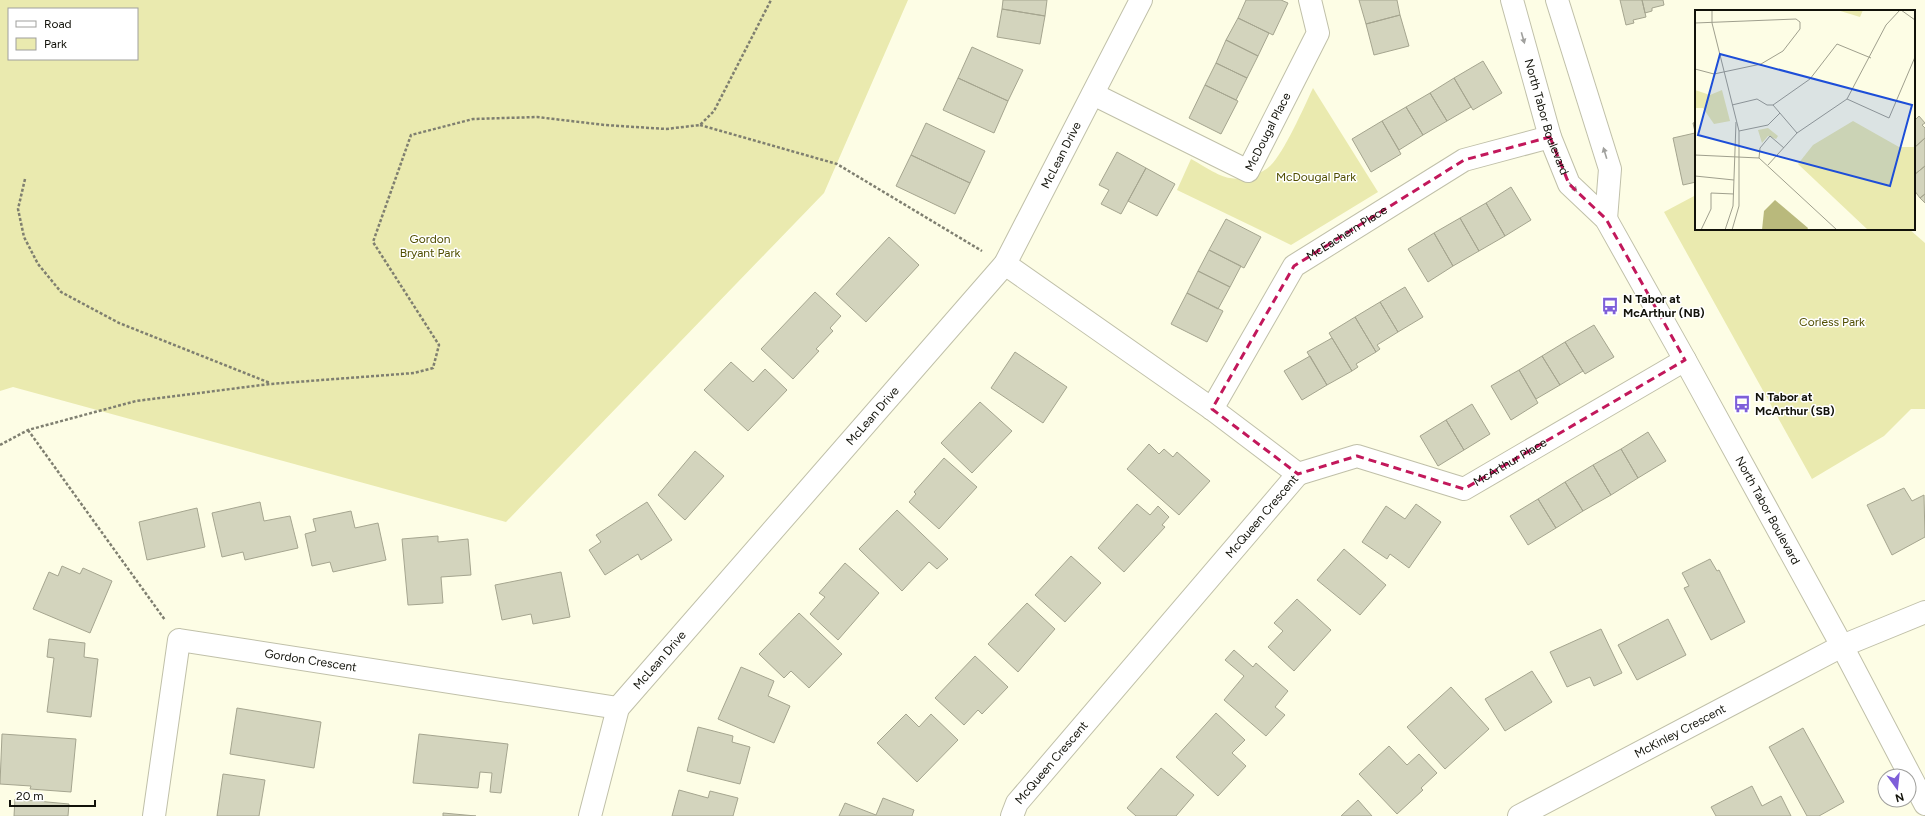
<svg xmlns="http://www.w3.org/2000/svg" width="1925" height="816" font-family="Figtree,sans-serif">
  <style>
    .green { fill: #eaeaaf; fill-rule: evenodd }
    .building { fill: #d3d4bd; stroke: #a5a58f }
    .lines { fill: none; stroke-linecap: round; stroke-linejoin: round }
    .minor-casing { stroke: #c0c0a9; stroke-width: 24 }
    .path { stroke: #7f7f70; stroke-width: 2.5; stroke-dasharray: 3 2; stroke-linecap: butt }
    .minor { stroke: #fff; stroke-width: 22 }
    .oneway { fill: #a0a09d }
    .marked { fill: none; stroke: #c2185b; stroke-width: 3; stroke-dasharray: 8 5; stroke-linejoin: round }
    .labels { text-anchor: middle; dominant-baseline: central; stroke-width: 3; stroke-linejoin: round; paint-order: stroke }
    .street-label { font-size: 12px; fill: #12120a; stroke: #fff }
    .park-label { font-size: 12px; fill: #504e00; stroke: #fff }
    .poi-label { font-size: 12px; font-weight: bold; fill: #12120a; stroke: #fff; text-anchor: start }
    .inset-road { fill: none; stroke: #9f9f8d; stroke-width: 1 }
    .view { fill: #1d4ed8; fill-opacity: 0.15; stroke: #1d4ed8; stroke-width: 2 }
    .inset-edge { fill: none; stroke: #12120a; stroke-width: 2 }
  </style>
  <rect width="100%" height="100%" fill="#fdfde5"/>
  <path class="green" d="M0,0H908L824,193L506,522L13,387L0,391ZM9,9H137V59H9Z
    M1313,88L1378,192L1291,245L1177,190L1191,159C1201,164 1219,177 1230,178C1243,181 1260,175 1270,166C1284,153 1304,107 1313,88Z
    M1696,195V229H1909L1925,243V409H1911L1884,436L1812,479L1664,212Z"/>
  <path class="building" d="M1003,0H1047L1045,16L1002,9Z
    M1246,0H1281L1288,3L1273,35L1238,18Z
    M1359,0H1397L1400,15L1366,24Z
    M1620,0H1642L1646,17L1633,20L1634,23L1626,25Z
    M1642,0H1663L1664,5L1652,8V11L1645,13Z
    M1002,9L1045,16L1040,44L997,37Z
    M1400,15L1409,46L1374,55L1366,24Z
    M1238,18L1269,33L1258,56L1226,40Z
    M1226,40L1258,56L1247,78L1216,63Z
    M972,47L1023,70L1008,101L958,78Z
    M1483,61L1502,93L1473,110L1454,78Z
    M1216,63L1247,78L1236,100L1205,85Z
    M958,78L1008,101L994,133L943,110Z
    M1454,78L1471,107L1447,121L1430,93Z
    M1205,85L1238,101L1221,134L1189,118Z
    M1430,93L1447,121L1423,135L1406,107Z
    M1406,107L1423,135L1399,150L1382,121Z
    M1919,116L1925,123L1922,125L1925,128V138L1914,148V121Z
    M1382,121L1401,154L1371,172L1352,139Z
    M1696,122V136L1693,123Z
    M926,123L985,151L970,183L911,155Z
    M1695,133L1696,182L1683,185L1673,138Z
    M1925,138V166L1914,175V148Z
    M1117,152L1146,168L1121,214L1101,204L1109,190L1099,185Z
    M911,155L970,183L955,214L896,186Z
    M1925,166V194L1920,198L1914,190V175Z
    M1146,168L1175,184L1157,216L1128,201Z
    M1511,187L1531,220L1505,236L1486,203Z
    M1925,194V203L1920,198Z
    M1486,203L1505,236L1479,251L1460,218Z
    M1460,218L1479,251L1453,266L1434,233Z
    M1226,219L1261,237L1244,268L1209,250Z
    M1434,233L1453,266L1428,282L1408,249Z
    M889,237L919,265L866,322L836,294Z
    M1209,250L1241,266L1230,287L1198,271Z
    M1198,271L1230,287L1218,309L1187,293Z
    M1405,287L1423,317L1398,332L1380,302Z
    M815,292L841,316L830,328L833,331L816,349L819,351L793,379L761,349Z
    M1187,293L1223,311L1207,342L1171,324Z
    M1380,302L1398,332L1377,345L1380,349L1376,352L1355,317Z
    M1355,317L1376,352L1356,364L1358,367L1352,371L1329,333Z
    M1594,325L1614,357L1585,374L1565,342Z
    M1332,338L1352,371L1327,385L1307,352Z
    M1565,342L1583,371L1560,385L1542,356Z
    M1015,352L1067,387L1043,423L991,388Z
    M1310,356L1327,385L1302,400L1284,371Z
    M1542,356L1560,385L1536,399L1519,370Z
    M731,362L753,382L765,369L787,390L748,431L704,390Z
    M1519,370L1538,403L1511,420L1491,386Z
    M980,402L1012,431L972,473L941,443Z
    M1472,404L1490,434L1464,450L1446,420Z
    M1446,420L1464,450L1438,466L1420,436Z
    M1648,432L1666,461L1638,478L1621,449Z
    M1149,444L1159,454L1164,449L1173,457L1177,452L1210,481L1179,515L1127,469Z
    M1621,449L1638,478L1611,495L1593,465Z
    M695,451L724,476L685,520L658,495Z
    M944,458L977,487L939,529L909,502L916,494L914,492Z
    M1593,465L1611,495L1583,511L1565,482Z
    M1565,482L1583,511L1556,528L1538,499Z
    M1904,488L1912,501L1924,495L1925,537L1892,555L1867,505Z
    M1538,499L1556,528L1528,545L1510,516Z
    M260,502L264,521L290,516L298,548L245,560L243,552L222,557L212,513Z
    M647,502L672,540L641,560L638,554L605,575L589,550L601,542L596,535Z
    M1137,504L1150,515L1158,506L1169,517L1162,525L1165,527L1124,572L1098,548Z
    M1416,504L1441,522L1409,568L1390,554L1387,559L1362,542L1386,506L1405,519Z
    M197,508L205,547L147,560L139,522Z
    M897,510L948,559L937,569L929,562L902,591L859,549Z
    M351,511L355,528L378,523L386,560L333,572L330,562L312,566L305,534L316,531L313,519Z
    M438,536V542L468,539L471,575L441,577L443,603L408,605L402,539Z
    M1344,549L1386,585L1360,615L1317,580Z
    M1071,556L1101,583L1065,622L1035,595Z
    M1710,559L1717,571L1719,570L1745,622L1711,640L1684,588L1689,586L1682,573Z
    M845,563L879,593L838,640L810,614L825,597L819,593Z
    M62,566L80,574L83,568L112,581L90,633L33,609L49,572L58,576Z
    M561,572L570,617L533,624L531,614L502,620L495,585Z
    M1297,599L1331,630L1294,671L1268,647L1283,631L1274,623Z
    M1027,603L1055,629L1018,672L988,644Z
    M799,613L842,654L809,688L791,671L784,678L759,654Z
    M1668,619L1686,655L1637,680L1618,645Z
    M1601,629L1622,673L1594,686L1590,677L1567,687L1550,652Z
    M49,639L85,643L84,657L98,659L91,717L47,712L54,658L47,657Z
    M1234,650L1253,667L1256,663L1288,691L1275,707L1285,715L1266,736L1224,700L1244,676L1225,660Z
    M975,656L1008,687L982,714L978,710L964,725L935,698Z
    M741,667L774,681L768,696L790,706L774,743L718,719Z
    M1532,671L1552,702L1505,731L1485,699Z
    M1451,687L1489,729L1445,769L1407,727Z
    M237,708L321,722L314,768L230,754Z
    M1216,713L1245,740L1232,753L1246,766L1218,796L1176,757Z
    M906,714L919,727L931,714L958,740L917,782L877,743Z
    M698,727L733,736L732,742L750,747L740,784L687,771Z
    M1803,728L1844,802L1819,816H1807L1769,747Z
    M2,734L76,739L71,792L30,789L31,786L0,784Z
    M419,734L508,744L501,793L490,792L492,773L480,772L478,788L413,783Z
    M1389,746L1407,765L1419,754L1437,773L1421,788L1423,790L1397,814L1359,774Z
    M1161,768L1194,795L1176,816H1136L1127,808Z
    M223,774L265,780L259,816H217Z
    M1752,786L1762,806L1781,796L1791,816H1716L1711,807Z
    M679,790L708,798L710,791L738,798L733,816H672Z
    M883,798L914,810L912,816H839L845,803L876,815Z
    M15,799L69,804L68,816H14Z
    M1358,800L1372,816H1341Z
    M443,813L476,816H443Z"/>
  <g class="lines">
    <g class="minor-casing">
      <g id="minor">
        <path id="s1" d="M1512,0L1550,137L1569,184L1606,219L1685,360L1842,646L1925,804"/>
        <path d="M1557,0L1610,169L1606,219"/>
        <path id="s2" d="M1093,94L1248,171L1318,33L1310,0"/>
        <path d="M1005,264L1212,409L1298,474"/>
        <path id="s3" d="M1212,409L1294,266L1464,160L1550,137"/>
        <path id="s4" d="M1298,474L1357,456L1464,489L1685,360"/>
        <path id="s5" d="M154,816L179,640L618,708"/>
        <path id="s6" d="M590,816L618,708L1005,264L1141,0"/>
        <path id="s7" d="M1012,816L1017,803L1298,474"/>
        <path id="s8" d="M1519,816L1842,646L1925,612"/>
      </g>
    </g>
    <path class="path" d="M700,125L837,164L982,251
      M25,179L18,209L24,237L38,264L61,292L119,323L270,383
      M28,430L165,620
      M0,445L28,430L136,401L270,384L414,373L433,368L439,345L373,242L411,135L473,119L537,117L605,125L666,129L700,125L714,111L771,0"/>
    <use href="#minor" class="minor"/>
  </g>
  <defs><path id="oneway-solid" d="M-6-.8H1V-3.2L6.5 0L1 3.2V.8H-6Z"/></defs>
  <g class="oneway">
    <use href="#oneway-solid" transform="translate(1523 38) rotate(74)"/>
    <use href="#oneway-solid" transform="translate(1605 153) rotate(-107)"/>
    <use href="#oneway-solid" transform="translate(1573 187) rotate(49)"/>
  </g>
  <path class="marked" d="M1550,137L1569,184L1606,219L1685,360L1464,489L1357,456L1298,474L1212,409L1294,266L1464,160Z"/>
  <defs>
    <g id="bus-bare" transform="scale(1.38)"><path d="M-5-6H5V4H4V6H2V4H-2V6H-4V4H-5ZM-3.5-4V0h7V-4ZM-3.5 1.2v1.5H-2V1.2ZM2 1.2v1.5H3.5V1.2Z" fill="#7e5fd9" stroke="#fff" stroke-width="2.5" paint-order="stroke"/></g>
  </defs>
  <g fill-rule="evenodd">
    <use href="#bus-bare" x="1610" y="306"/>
    <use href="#bus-bare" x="1742" y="404"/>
  </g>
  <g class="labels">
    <g class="street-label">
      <text stroke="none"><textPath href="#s1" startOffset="122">North Tabor Boulevard</textPath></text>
      <text stroke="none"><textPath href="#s2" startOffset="217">McDougal Place</textPath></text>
      <text stroke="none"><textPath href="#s6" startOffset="823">McLean Drive</textPath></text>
      <text stroke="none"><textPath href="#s3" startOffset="227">McEachern Place</textPath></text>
      <text stroke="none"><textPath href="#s6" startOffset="499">McLean Drive</textPath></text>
      <text stroke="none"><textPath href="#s4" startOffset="227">McArthur Place</textPath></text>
      <text stroke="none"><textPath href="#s1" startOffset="577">North Tabor Boulevard</textPath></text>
      <text stroke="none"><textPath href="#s7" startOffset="391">McQueen Crescent</textPath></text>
      <text stroke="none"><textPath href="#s5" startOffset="311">Gordon Crescent</textPath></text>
      <text stroke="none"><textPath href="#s6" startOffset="175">McLean Drive</textPath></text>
      <text stroke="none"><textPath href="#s8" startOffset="182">McKinley Crescent</textPath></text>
      <text stroke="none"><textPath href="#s7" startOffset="67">McQueen Crescent</textPath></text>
    </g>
    <g class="park-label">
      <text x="1316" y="177">McDougal Park</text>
      <text x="430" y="239">Gordon<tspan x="430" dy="14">Bryant Park</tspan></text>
      <text x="1832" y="322">Corless Park</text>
    </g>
    <g class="poi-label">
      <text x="1623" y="299">N Tabor at<tspan x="1623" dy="14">McArthur (NB)</tspan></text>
      <text x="1755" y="397">N Tabor at<tspan x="1755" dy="14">McArthur (SB)</tspan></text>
    </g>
  </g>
  <g transform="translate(1695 10)">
    <rect width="220" height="220" fill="#fdfde5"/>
    <path d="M142,0H168L165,7ZM0,80L15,85L27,80L35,111L19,114L8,98H0ZM158,111L204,137H220L219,220H173L103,154L118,135ZM73,118L83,126L81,129L73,126L67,133L63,120Z" fill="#eaeaaf"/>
    <path d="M80,190L113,218L112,220H67L69,201Z" fill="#b9b97c"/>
    <path class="inset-road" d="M17,0V13L44,121V196L37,220M206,0L220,10M0,13L101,9L105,12V19L88,41L66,54L19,64L0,59M152,89L194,108L220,47M37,95L62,89L72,95H78M78,95L115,69L142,34L176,48M78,95L102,123M44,121L73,115L85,103M0,145L64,148L142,220M64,148L65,138L75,126L89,138M73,155L102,123L152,89L191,15L205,0M0,166L39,170M6,220L16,199V183L39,184M30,220L38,196L41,112"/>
    <path class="view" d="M25,44L217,95L195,176L3,125Z"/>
    <rect width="220" height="220" class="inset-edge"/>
  </g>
  <rect x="8" y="8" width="130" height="52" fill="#ffffff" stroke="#a0a09d"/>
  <rect x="16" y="21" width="20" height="6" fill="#ffffff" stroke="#a0a09d"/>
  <text x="44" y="28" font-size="12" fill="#12120a">Road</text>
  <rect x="16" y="38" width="20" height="12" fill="#eaeaaf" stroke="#a0a09d"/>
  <text x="44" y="48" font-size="12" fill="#12120a">Park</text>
  <g transform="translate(1897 788) rotate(165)"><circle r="19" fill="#ffffff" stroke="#a0a09d"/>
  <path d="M0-3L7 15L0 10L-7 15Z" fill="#7e5fd9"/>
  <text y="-6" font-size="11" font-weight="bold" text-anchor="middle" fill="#12120a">N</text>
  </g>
  <path d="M10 800v6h85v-6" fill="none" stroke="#12120a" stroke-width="2"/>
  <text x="16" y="800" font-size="12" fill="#12120a" stroke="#ffffff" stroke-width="3" paint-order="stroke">20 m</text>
</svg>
